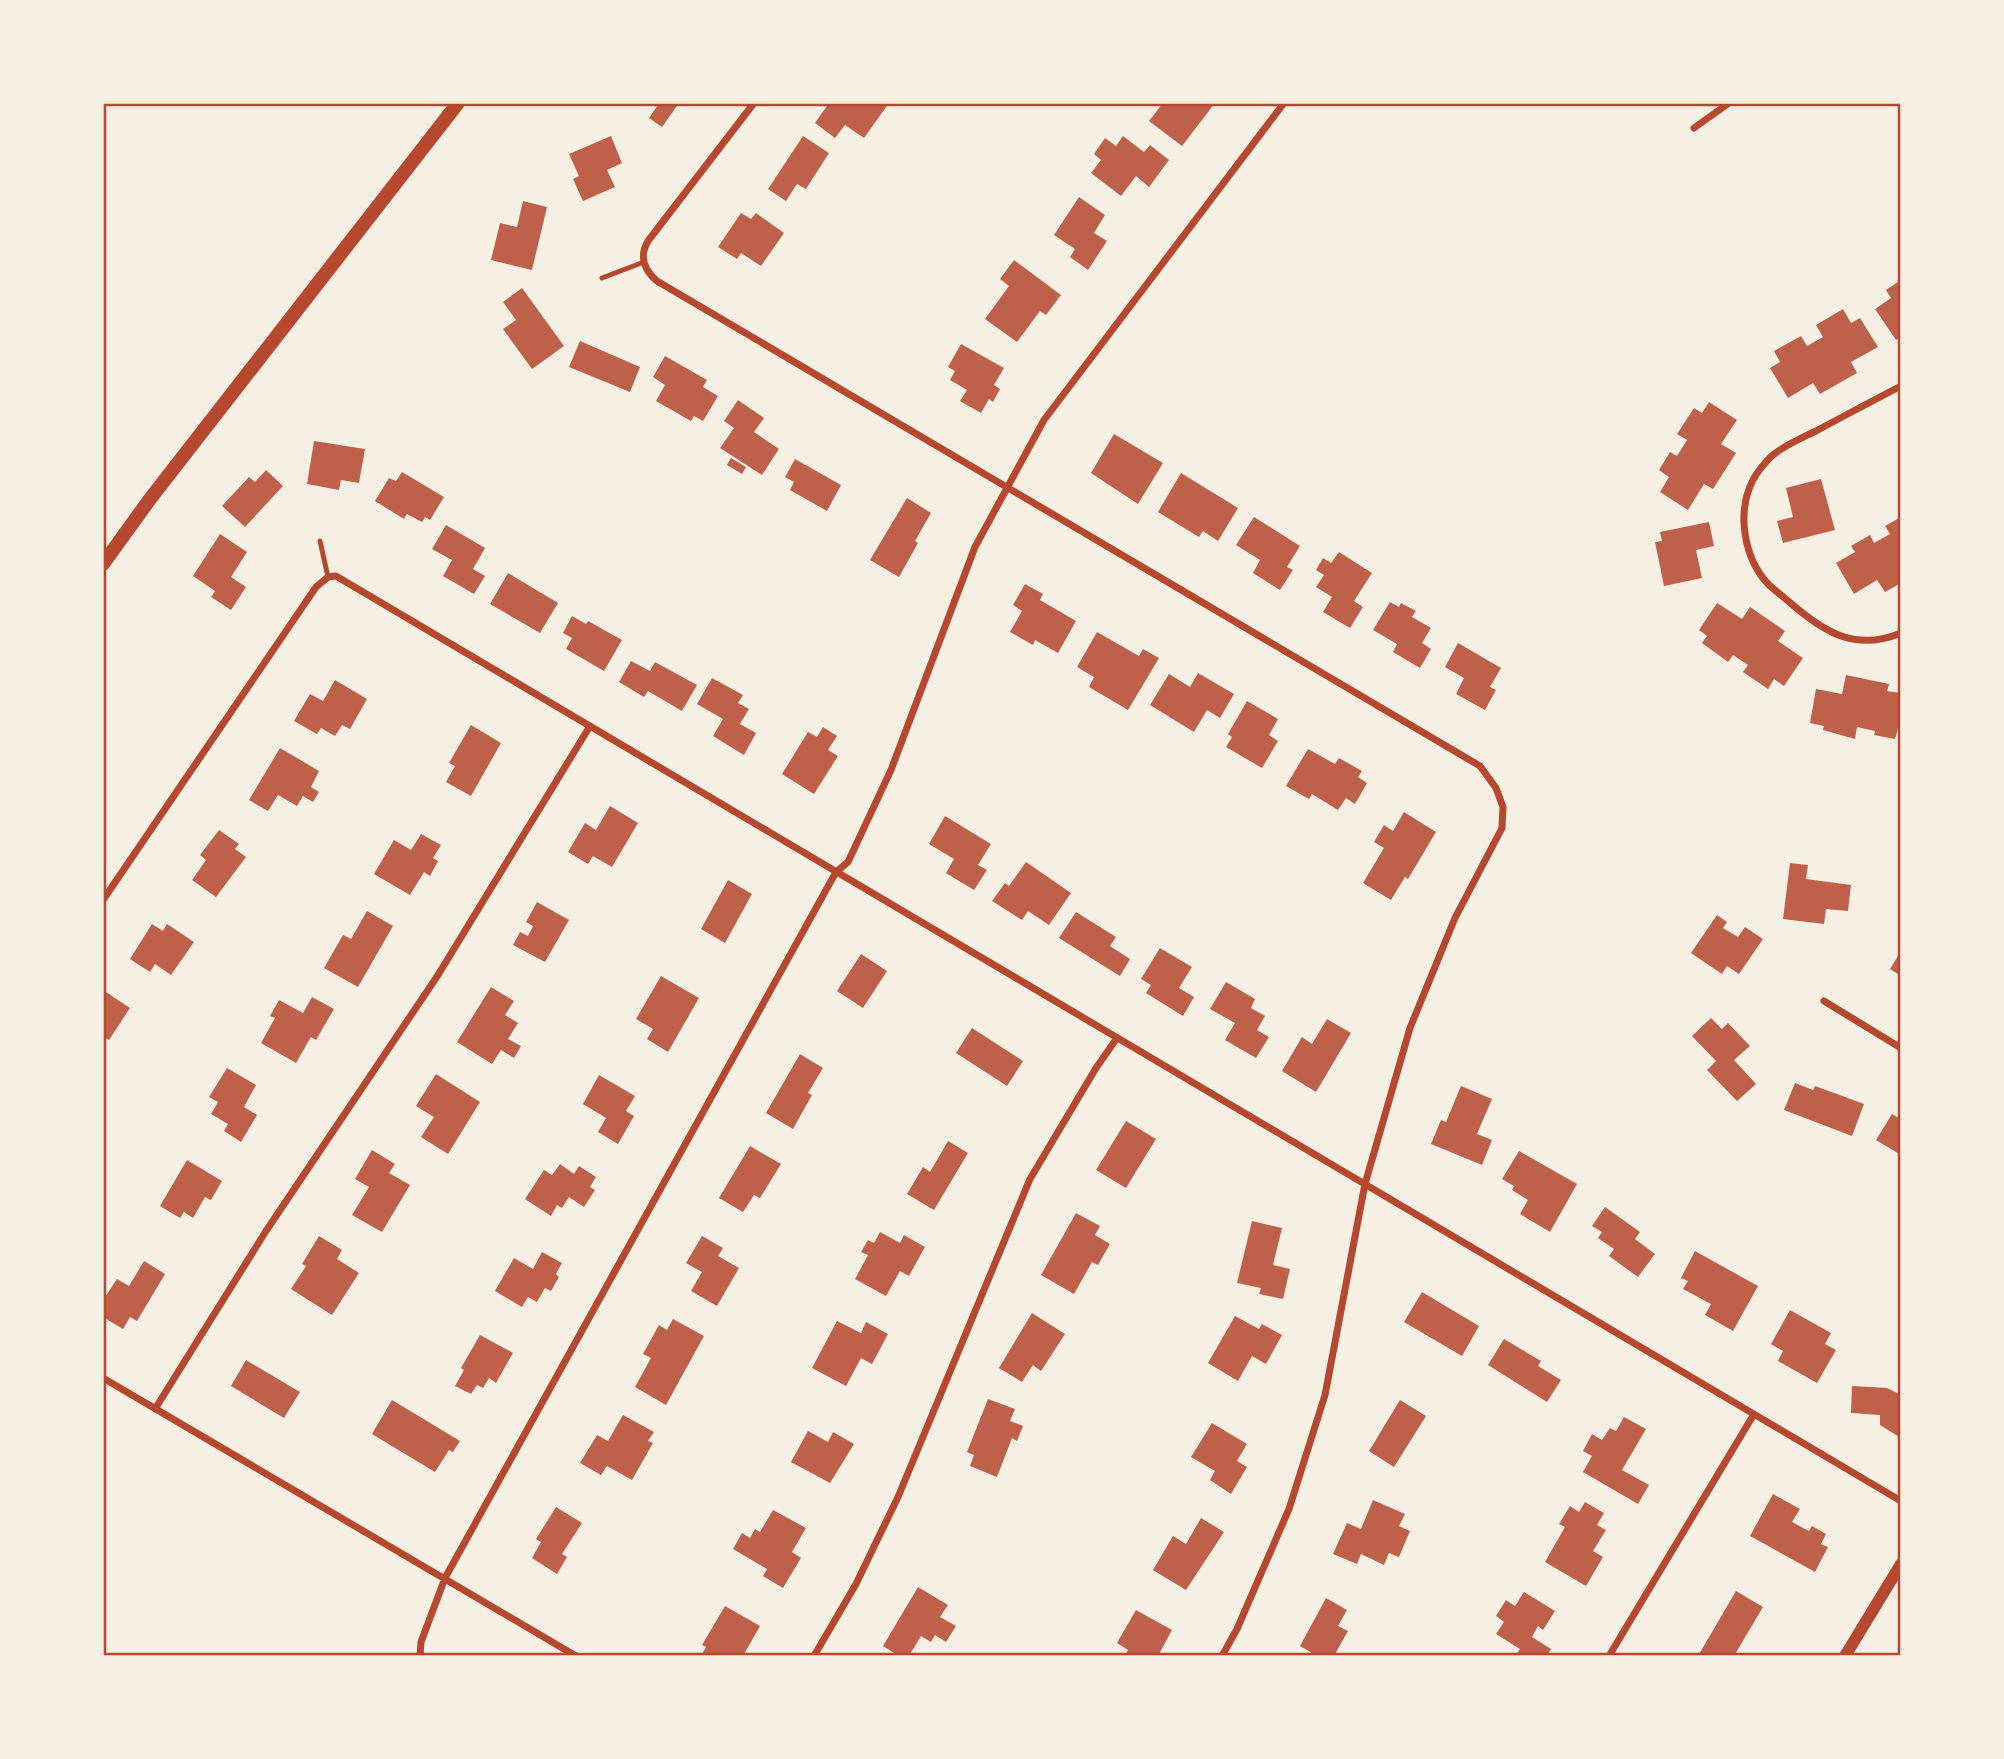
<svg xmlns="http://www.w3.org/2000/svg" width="2004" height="1759" font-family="'Exo 2',sans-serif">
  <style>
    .building { fill: #bf614a }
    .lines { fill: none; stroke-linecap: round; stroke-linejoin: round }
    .service { stroke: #b5482f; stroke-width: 5 }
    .minor { stroke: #b5482f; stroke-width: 7 }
    .tertiary { stroke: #b5482f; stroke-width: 12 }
    .secondary { stroke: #b5482f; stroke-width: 14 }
    .neatline { fill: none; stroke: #b5482f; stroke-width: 2.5 }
  </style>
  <rect width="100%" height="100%" fill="#f6efe4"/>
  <path class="building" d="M656,103H679L662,127L649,118L658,105Z
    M829,103H889L864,138L845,125L835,138L815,123Z
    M1163,103H1215L1182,146L1149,121Z
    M611,136L622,163L607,170L615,187L583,201L573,179L579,176L569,154Z
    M803,136L829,153L806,189L797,184L786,201L768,189Z
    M1123,136L1144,152L1150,145L1169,160L1149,187L1136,176L1121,196L1091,173L1101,160L1094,154L1105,138L1116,146Z
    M1079,197L1105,215L1094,233L1107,241L1088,270L1070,257L1075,249L1054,235Z
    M523,201L547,207L532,270L491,260L500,223L517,227Z
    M741,213L751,219L756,213L784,233L761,266L741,253L737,259L718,247Z
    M1014,260L1061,295L1046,315L1040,311L1017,342L985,319L1009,286L1000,279Z
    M1901,280V337L1896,340L1875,309L1891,298L1886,290Z
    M522,288L564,346L532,369L503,329L516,320L503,302Z
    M1843,309L1851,323L1860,318L1878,347L1851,362L1857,373L1820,394L1813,383L1788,398L1770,368L1780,362L1774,351L1801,336L1807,346L1823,337L1816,325Z
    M580,341L640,367L630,392L569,367Z
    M961,344L1004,368L994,385L1000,389L993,402L989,399L981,413L960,401L967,390L950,380L955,371L948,367Z
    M665,356L707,380L703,387L718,396L703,421L694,416L691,421L656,401L665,385L653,377Z
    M738,400L764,418L754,432L779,449L762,475L720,448L734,428L724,421Z
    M1709,402L1737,420L1721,444L1736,453L1713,489L1704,484L1688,510L1660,492L1669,477L1659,470L1670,452L1677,456L1687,440L1677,434L1694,408L1702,413Z
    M1114,434L1163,463L1138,504L1091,473Z
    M314,441L365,449L359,483L341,480L339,490L307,484Z
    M731,458L746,467L742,474L727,465Z
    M795,459L841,485L827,511L790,490L794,482L785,477Z
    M266,470L283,486L245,527L222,506L249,477L255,482Z
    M402,472L444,497L430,520L425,517L422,522L407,514L404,519L375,501L389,478L396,481Z
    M1181,473L1238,508L1218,541L1203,531L1199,537L1158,512Z
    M1821,479L1835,530L1783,543L1777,521L1793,517L1786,488Z
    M907,498L931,513L915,541L918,543L899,577L870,560Z
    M1254,517L1300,546L1287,567L1293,570L1280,590L1253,573L1260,560L1236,545Z
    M1901,517V583L1885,592L1877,580L1854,594L1836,563L1855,552L1851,546L1870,535L1874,543L1890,534L1885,526Z
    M1709,522L1714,546L1696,550L1702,578L1664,586L1655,542L1662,541L1660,532Z
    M446,525L485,548L473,569L485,576L474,594L443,576L452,560L432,549Z
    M220,534L247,552L231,577L246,587L231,610L211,597L215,591L193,576Z
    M1339,552L1372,573L1354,601L1363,607L1350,628L1323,612L1332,597L1316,587L1324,575L1316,570L1323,558L1331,563Z
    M508,573L558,603L540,633L490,604Z
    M1025,584L1043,594L1040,600L1076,621L1058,653L1035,640L1033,645L1010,632L1022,611L1013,605Z
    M1390,602L1399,607L1401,603L1416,611L1412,617L1431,628L1422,643L1431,649L1420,668L1393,652L1397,644L1373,630Z
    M1717,603L1742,619L1750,607L1785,631L1778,641L1803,658L1784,686L1774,679L1768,689L1743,672L1748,665L1733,655L1728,662L1702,643L1707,636L1699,630Z
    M572,616L586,624L588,621L622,640L604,671L566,649L572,638L563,633Z
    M1097,632L1139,656L1143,649L1159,658L1128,710L1089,687L1094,677L1077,667Z
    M1458,643L1501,668L1490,687L1496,690L1485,710L1456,694L1464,678L1445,667Z
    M631,661L650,671L655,662L697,685L682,711L648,691L644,697L619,682Z
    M1198,673L1234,694L1220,718L1207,710L1194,732L1150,705L1169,674L1190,687Z
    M1846,675L1889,684L1887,691L1901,693V728H1898L1895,739L1874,735L1875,731L1857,727L1855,739L1823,730L1824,726L1810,723L1816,689L1842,694Z
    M712,678L743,695L738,703L749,709L740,724L756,733L744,755L713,736L723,719L697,704Z
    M335,680L367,699L350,729L342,725L335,736L321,728L317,734L294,721L310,694L323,701Z
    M1247,701L1278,719L1269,735L1278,741L1262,768L1226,747L1232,737L1228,734Z
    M471,725L501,743L471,796L446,782L455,766L449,763Z
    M823,727L837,736L828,750L838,756L814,794L782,774L808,732L817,737Z
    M280,748L319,771L311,787L319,792L313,802L303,796L297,806L278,795L268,811L249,800Z
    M1308,749L1335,764L1339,758L1362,771L1358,777L1367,783L1355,804L1346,798L1338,810L1312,794L1309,799L1286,786Z
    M610,806L638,823L612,867L593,856L588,864L568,852L585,823L596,830Z
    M1404,812L1436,832L1408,879L1405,877L1391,900L1363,883L1384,848L1374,842L1384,825L1393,831Z
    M945,816L991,844L978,865L987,870L974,890L946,873L954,859L929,844Z
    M219,830L239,844L235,849L246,857L216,897L192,880L206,860L200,855Z
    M421,834L441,845L433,858L438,861L430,876L424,872L410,895L374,874L394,840L411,850Z
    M1026,862L1071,893L1049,925L1028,911L1022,920L992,901L1005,883L1009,886Z
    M1790,863L1808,865L1806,879L1851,885L1848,911L1826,909L1824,924L1783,919Z
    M728,880L752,894L725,943L701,929Z
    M537,902L569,920L545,962L513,945L520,932L528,936L533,926L526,922Z
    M367,911L393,926L358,987L324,968L343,935L351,939Z
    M1076,912L1116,937L1110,946L1130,959L1120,976L1059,938Z
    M1717,915L1727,922L1723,928L1738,937L1745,927L1763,939L1739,974L1727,966L1722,974L1691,953Z
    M152,924L163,931L167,924L194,942L171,975L155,964L150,972L130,959Z
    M1160,948L1192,967L1179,988L1194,997L1183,1016L1146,993L1151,985L1141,979Z
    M1901,951V976L1890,969Z
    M861,954L887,971L863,1008L837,991Z
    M661,976L699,998L668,1052L647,1039L653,1029L636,1019Z
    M1226,982L1255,999L1251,1008L1265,1016L1257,1030L1269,1037L1256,1058L1225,1040L1235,1023L1210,1009Z
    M491,987L514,1001L505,1015L518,1023L508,1039L521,1046L514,1058L501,1050L492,1064L457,1042Z
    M103,990L130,1008L109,1040L103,1037Z
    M312,997L334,1009L316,1040L311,1037L296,1063L261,1043L275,1018L270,1016L279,1000L303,1013Z
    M1711,1018L1722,1029L1728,1023L1750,1046L1734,1060L1756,1084L1737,1101L1707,1070L1716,1061L1692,1036Z
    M1327,1019L1351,1033L1316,1092L1282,1071L1302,1037L1312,1044Z
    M972,1028L1023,1061L1007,1086L956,1053Z
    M800,1054L823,1068L808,1093L812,1095L793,1129L766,1113Z
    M227,1068L256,1085L244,1107L257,1115L241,1142L224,1131L228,1124L211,1114L218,1102L209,1097Z
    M436,1074L480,1102L448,1154L421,1137L434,1117L416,1106Z
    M599,1075L635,1096L626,1111L634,1116L618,1144L598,1132L606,1118L583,1104Z
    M1795,1083L1813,1090L1815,1086L1864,1104L1852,1136L1784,1110Z
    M1461,1086L1492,1099L1477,1134L1492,1140L1482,1165L1431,1144L1441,1120L1446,1122Z
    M1892,1114L1901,1119V1155L1876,1140Z
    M1126,1121L1156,1139L1126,1188L1096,1170Z
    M948,1141L968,1153L934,1210L907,1194L923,1167L930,1172Z
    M750,1146L781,1164L760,1198L754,1195L743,1212L719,1198Z
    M372,1150L395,1164L389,1173L410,1185L382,1232L352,1215L369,1187L355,1179Z
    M1519,1151L1577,1184L1550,1232L1520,1214L1528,1200L1512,1190L1514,1186L1502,1179Z
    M187,1160L222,1181L211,1200L205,1197L193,1218L184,1212L180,1218L160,1206Z
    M560,1164L574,1174L579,1166L596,1177L590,1187L595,1190L584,1207L569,1197L562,1208L557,1205L551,1216L525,1199L544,1170L552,1175Z
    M1605,1207L1640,1232L1635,1239L1655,1254L1638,1277L1609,1256L1614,1249L1598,1238L1602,1232L1592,1226Z
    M1076,1213L1100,1226L1095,1235L1110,1244L1098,1265L1092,1262L1074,1294L1041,1275Z
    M1252,1221L1282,1228L1273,1265L1290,1269L1283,1299L1259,1294L1261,1288L1237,1283Z
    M880,1232L900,1243L904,1235L925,1247L909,1276L900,1271L886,1296L855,1279L868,1255L861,1252L868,1240L874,1243Z
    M319,1236L342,1250L337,1259L359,1273L332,1315L291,1289L306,1266L302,1264Z
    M702,1236L723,1248L718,1256L739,1268L717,1306L691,1291L702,1272L686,1263Z
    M1695,1251L1758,1286L1733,1331L1705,1315L1711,1304L1683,1289L1688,1281L1681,1278Z
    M542,1252L562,1263L556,1274L559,1277L551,1291L545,1288L537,1302L528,1297L522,1307L495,1291L514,1258L533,1269Z
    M144,1261L165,1274L137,1321L130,1317L123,1329L103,1317V1300L117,1279L129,1286Z
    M1422,1292L1479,1326L1462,1356L1404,1322Z
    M1790,1310L1831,1333L1825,1344L1836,1350L1817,1383L1778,1361L1783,1351L1771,1344Z
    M1032,1313L1065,1334L1041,1371L1033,1365L1022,1382L999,1368Z
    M1235,1316L1259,1329L1262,1324L1282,1335L1266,1364L1252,1356L1238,1381L1208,1363Z
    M673,1319L704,1336L666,1405L635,1387L651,1358L643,1354L659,1325L667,1330Z
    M837,1321L861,1333L866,1322L888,1334L872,1364L861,1358L846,1386L812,1368Z
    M480,1335L513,1353L496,1383L489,1378L483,1388L477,1385L471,1394L455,1386L464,1370L461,1368Z
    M1504,1339L1541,1361L1538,1366L1561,1380L1547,1402L1488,1365Z
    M246,1360L300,1392L284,1418L231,1386Z
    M1852,1386L1887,1388L1901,1395V1438L1880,1425V1415L1851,1413Z
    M988,1399L1015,1409L1010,1421L1023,1426L1017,1441L1012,1438L997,1477L970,1466L974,1455L967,1452Z
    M392,1400L460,1441L453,1452L449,1450L435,1472L372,1434Z
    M1400,1400L1426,1416L1394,1467L1369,1451Z
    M623,1415L654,1432L648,1441L653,1443L632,1480L607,1466L601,1475L580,1463L597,1435L608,1441Z
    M1624,1417L1646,1429L1622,1470L1649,1485L1638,1504L1583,1472L1592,1456L1583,1451L1592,1434L1602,1440L1610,1428L1616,1431Z
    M1212,1423L1247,1444L1237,1461L1247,1467L1231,1494L1210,1480L1215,1471L1191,1457Z
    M808,1431L828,1442L833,1432L854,1444L830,1483L791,1462Z
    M1773,1494L1800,1509L1792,1522L1809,1531L1812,1526L1826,1534L1821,1544L1828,1547L1815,1572L1750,1536Z
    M1373,1500L1405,1514L1399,1526L1410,1531L1399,1557L1389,1553L1384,1565L1361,1554L1357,1564L1333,1554L1347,1523L1361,1529Z
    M1585,1502L1604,1513L1597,1525L1606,1530L1593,1551L1603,1557L1586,1586L1545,1562L1565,1527L1559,1524L1570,1506L1579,1512Z
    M556,1507L582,1523L562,1554L567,1557L557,1574L532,1558L541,1542L536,1539Z
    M773,1510L806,1528L792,1552L801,1558L783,1588L763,1576L767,1569L733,1549L742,1533L750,1538L755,1529L760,1532Z
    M1201,1518L1224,1532L1186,1590L1153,1570L1173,1536L1186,1544Z
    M918,1587L948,1605L940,1617L956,1626L946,1642L935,1635L931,1642L921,1636L909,1656H899L883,1646Z
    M1736,1591L1763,1607L1734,1656H1698Z
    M1524,1592L1555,1611L1543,1630L1538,1626L1532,1637L1551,1649L1547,1656H1515L1520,1649L1496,1634L1504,1622L1496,1616L1506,1600L1515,1606Z
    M1326,1598L1347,1610L1338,1626L1348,1631L1334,1656H1317L1300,1646Z
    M725,1606L760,1626L743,1656H701L706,1647L702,1645Z
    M1136,1610L1172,1630L1158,1656H1125L1128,1650L1117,1643Z"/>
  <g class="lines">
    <path class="service" d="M602,278L644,262
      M320,541L328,577"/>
    <path class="minor" d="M754,103L648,241C639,256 644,270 657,281L1480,766L1496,788L1503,807L1502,828L1455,918L1410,1028L1365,1184L1325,1395L1289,1509L1237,1629L1222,1656
      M1694,128L1729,103
      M1901,386C1872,401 1844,416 1816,431C1802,438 1785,445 1773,455C1767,460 1757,472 1753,480C1736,513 1744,559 1769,585C1777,592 1786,599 1794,606C1827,634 1857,651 1901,633
      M103,900L316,587L328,577L336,576L1901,1501
      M1824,1001L1901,1048
      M103,1378L576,1656
      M155,1409L266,1231L438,975L590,726
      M420,1656L421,1642L445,1578L836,872L848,862L891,770L975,547L1044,420L1284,103
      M814,1656L856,1584L898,1497L1030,1179L1096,1068L1117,1038
      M1609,1656L1754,1414"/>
    <path class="tertiary" d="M1845,1656L1901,1564"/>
    <path class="secondary" d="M103,564L150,499L458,103"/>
  </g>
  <rect width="2004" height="1759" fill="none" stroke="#f6efe4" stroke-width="210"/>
  <rect x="105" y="105" width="1794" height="1549" class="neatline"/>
</svg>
